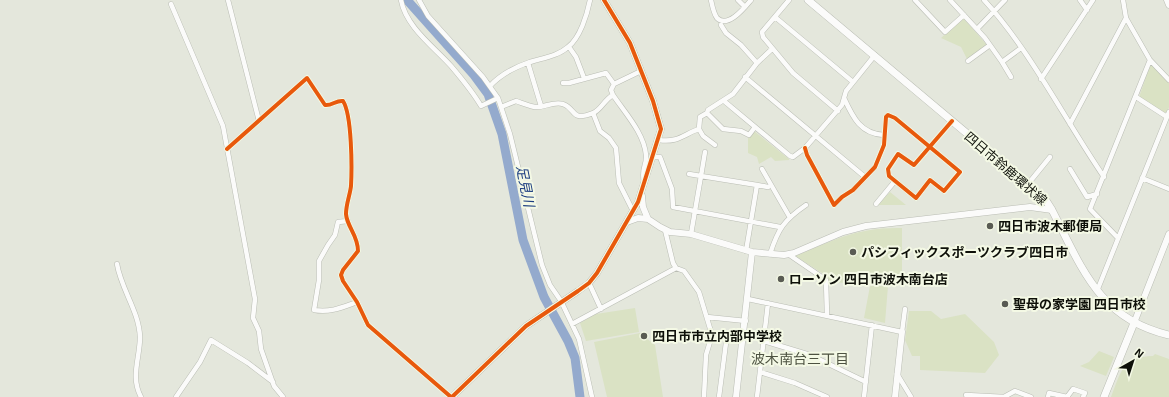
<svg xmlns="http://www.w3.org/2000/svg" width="1169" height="397" font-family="'Exo 2','Noto Sans JP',sans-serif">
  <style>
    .green { fill: #dae2c4 }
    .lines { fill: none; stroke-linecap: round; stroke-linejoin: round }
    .river { stroke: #94aacd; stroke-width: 9 }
    .street-casing { stroke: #babdb4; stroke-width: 5.5 }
    .secondary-casing { stroke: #babdb4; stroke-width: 7 }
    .primary-casing { stroke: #babdb4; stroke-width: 8 }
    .street { stroke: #fbfbfa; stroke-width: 4.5 }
    .secondary { stroke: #fbfbfa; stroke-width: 6 }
    .primary { stroke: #fbfbfa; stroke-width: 7 }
    .cycleway-casing { stroke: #f4f9e5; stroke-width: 6 }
    .cycleway { stroke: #e8590c; stroke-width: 4 }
    .poi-dot { fill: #595b53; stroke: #f4f9e5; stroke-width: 1.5 }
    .labels { text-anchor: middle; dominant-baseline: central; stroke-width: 4; stroke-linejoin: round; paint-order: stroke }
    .street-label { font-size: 13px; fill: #0e1009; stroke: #f4f9e5 }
    .poi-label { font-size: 13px; font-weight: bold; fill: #0e1009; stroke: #f4f9e5; text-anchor: start }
    .water-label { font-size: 14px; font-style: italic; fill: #1b3d80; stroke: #f4f9e5 }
    .neighbourhood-label { font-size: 14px; fill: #4d5241; stroke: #f4f9e5 }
  </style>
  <rect width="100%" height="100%" fill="#e4e7dc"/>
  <path class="green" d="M962,19H964L987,45L967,59L961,47L941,38Z
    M1152,65L1169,83V107L1167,112L1164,113L1139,97L1150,66Z
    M754,131L789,159V160L775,161L771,157L759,164L757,157L748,153V137Z
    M890,192L906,205H878Z
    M902,228V281L869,282L868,284L828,282L825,275L795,256C834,240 857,227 902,228Z
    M870,286H888L885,323L864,318Z
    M635,308L639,332L586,341L580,323L596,314Z
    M909,311H931L941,319L965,314L994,342L999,355L985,373L920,370V356H912L905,340Z
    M640,333L655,345L663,397H607L594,342Z
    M1099,351L1114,357L1106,376L1080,366L1089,362Z
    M1155,354L1169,359V397H1111C1121,372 1122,357 1153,356Z"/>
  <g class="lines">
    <path class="river" d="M407,0L474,75L488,94L502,134L523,240L544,297L568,341L575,358L580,397"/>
    <g class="street-casing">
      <path id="street" d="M228,0L259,121
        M401,0C406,27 434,47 451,66C462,79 473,92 481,106L498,98
        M419,0L428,16L483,77L498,98L510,134L542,265L550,285L561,301L579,339L592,397
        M711,0C712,5 714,14 717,18C728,29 745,7 751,0
        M738,0L745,7
        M789,0L762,32L763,37L793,73L838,111
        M915,0L945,32L964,15
        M950,0L985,38L1002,62L1021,48
        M984,0C1030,50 1065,120 1104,177
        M1080,0L1087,10
        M1123,0L1126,18L1150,60L1169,80
        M171,4L223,126L255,299L253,318L259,331L261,349L274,386L283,397
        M775,17L853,82
        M721,25L726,33L741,45L757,63
        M977,29L1005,0
        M569,47L576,57L584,78
        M968,61L990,45
        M1002,62L1011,77
        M528,63L541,106
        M641,71L614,84L611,90L613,95C625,113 644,133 646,155C647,166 641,167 644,182
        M745,77L865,177
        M1041,79L1093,0
        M563,83H569L606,73L614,84
        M490,86C501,74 515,67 530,62C543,58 558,56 568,47C580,38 587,15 590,0
        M1136,97L1167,117
        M844,98C853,118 861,134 884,135
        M724,101L790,156L793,157L805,148L842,105L846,91L875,55
        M501,107L516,101C522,103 529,106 535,107C544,108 553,101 563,104C577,109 570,122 593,113L600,131L609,138L616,148L619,183L633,211
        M593,113C601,110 604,100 613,95
        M1070,124L1126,18
        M755,127L749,135L741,131L723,129L707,113L708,110L733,94L757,63L772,49
        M699,129L703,136L715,145
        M659,140C678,143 684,134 699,129L700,117L707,113
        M805,148L807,155L834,205L842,197L853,190L875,167L884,145L886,117L888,115L895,118L960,172L944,191L930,180L916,198L889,176L888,169L898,154L914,165L952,121
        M227,149L307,78L325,105C332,106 336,100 343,101C352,115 352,168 351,186C350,195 346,204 346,214C347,227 358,235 358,251L343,270L341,275L343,281L357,302L368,325L451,397
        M653,157H660L672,189L673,207L780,227
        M762,169L789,216
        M1070,169L1087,197L1097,194
        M689,174L701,176L705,152
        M1142,178L1169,189
        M1028,184L1050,157
        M757,185L768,187
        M876,204L895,181
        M348,221L338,222L335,235L328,245L319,261V280L314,310C330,313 343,307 357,302
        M665,230L673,263L676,268L684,271L699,292L712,335L706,355L704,397
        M691,234L701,176L757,185L746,251
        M1118,238L1090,209L1150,60
        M770,254C778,229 784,220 806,205
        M788,254L826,280L827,315
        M117,264C121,289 139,311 140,337C140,358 130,377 141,397
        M589,283L601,309
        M1097,291L1169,112
        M748,299L902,332L905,309
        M707,317L746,321
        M572,324L676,268
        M764,341L810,355L866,382
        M760,372L795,383L827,397
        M897,374L911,397
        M966,395L1004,397L1015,391L1031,397
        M176,397L200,362L211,340L248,363L273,382
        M719,397L727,335L744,336
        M757,397L768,303
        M864,397L872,325
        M1048,397L1049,393L1067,397L1073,389L1085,393L1083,397"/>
    </g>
    <g class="secondary-casing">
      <path id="secondary" d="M1167,0L1169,5
        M642,196L643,207L648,219
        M627,222L638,218L648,219L660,227L670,232L691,234L752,252L784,255L794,253L843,232L866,226L1030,207L1052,210
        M1134,323L1169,234
        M452,397L526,326L578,291L589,283L597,273L638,202L661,129L653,101L630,43L604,0
        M736,397L752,252
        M895,397L902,332"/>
    </g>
    <g class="primary-casing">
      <path id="primary" d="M808,0L1045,199L1052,210C1082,268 1099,319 1169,335
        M1104,397L1134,323"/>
    </g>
    <use href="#street" class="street"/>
    <use href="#secondary" class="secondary"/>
    <use href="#primary" class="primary"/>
    <g class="cycleway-casing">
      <path id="cycleway" d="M805,148L807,155L834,205L842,197L853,190L875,167L884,145L886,117L888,115L895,118L960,172L944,191L930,180L916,198L889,176L888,169L898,154L914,165L952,121
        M227,149L307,78L325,105C332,106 336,100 343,101C352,115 352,168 351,186C350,195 346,204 346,214C347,227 358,235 358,251L343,270L341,275L343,281L357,302L368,325L451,397
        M452,397L526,326L578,291L589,283L597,273L638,202L661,129L653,101L630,43L604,0"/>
    </g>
    <use href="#cycleway" class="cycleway"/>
  </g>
  <g class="poi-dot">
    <circle cx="990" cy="226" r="4"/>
    <circle cx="853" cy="252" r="4"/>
    <circle cx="781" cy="279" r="4"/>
    <circle cx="1005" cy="304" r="4"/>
    <circle cx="644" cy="336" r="4"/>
  </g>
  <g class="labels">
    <g class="street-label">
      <text transform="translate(1006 168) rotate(41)">四日市鈴鹿環状線</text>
    </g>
    <g class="poi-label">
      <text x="998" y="226">四日市波木郵便局</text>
      <text x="861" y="252">パシフィックスポーツクラブ四日市</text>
      <text x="789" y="279">ローソン 四日市波木南台店</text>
      <text x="1013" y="304">聖母の家学園 四日市校</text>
      <text x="652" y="336">四日市市立内部中学校</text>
    </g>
    <g class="water-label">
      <text transform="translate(526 186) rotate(79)">足見川</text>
    </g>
    <g class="neighbourhood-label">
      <text x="800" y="358">波木南台三丁目</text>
    </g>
  </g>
  <g transform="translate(1133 361) rotate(39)" stroke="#f4f9e5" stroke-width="3" paint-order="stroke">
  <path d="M0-3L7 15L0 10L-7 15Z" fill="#0e1009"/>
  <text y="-6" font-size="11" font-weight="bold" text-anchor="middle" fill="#0e1009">N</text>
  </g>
</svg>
